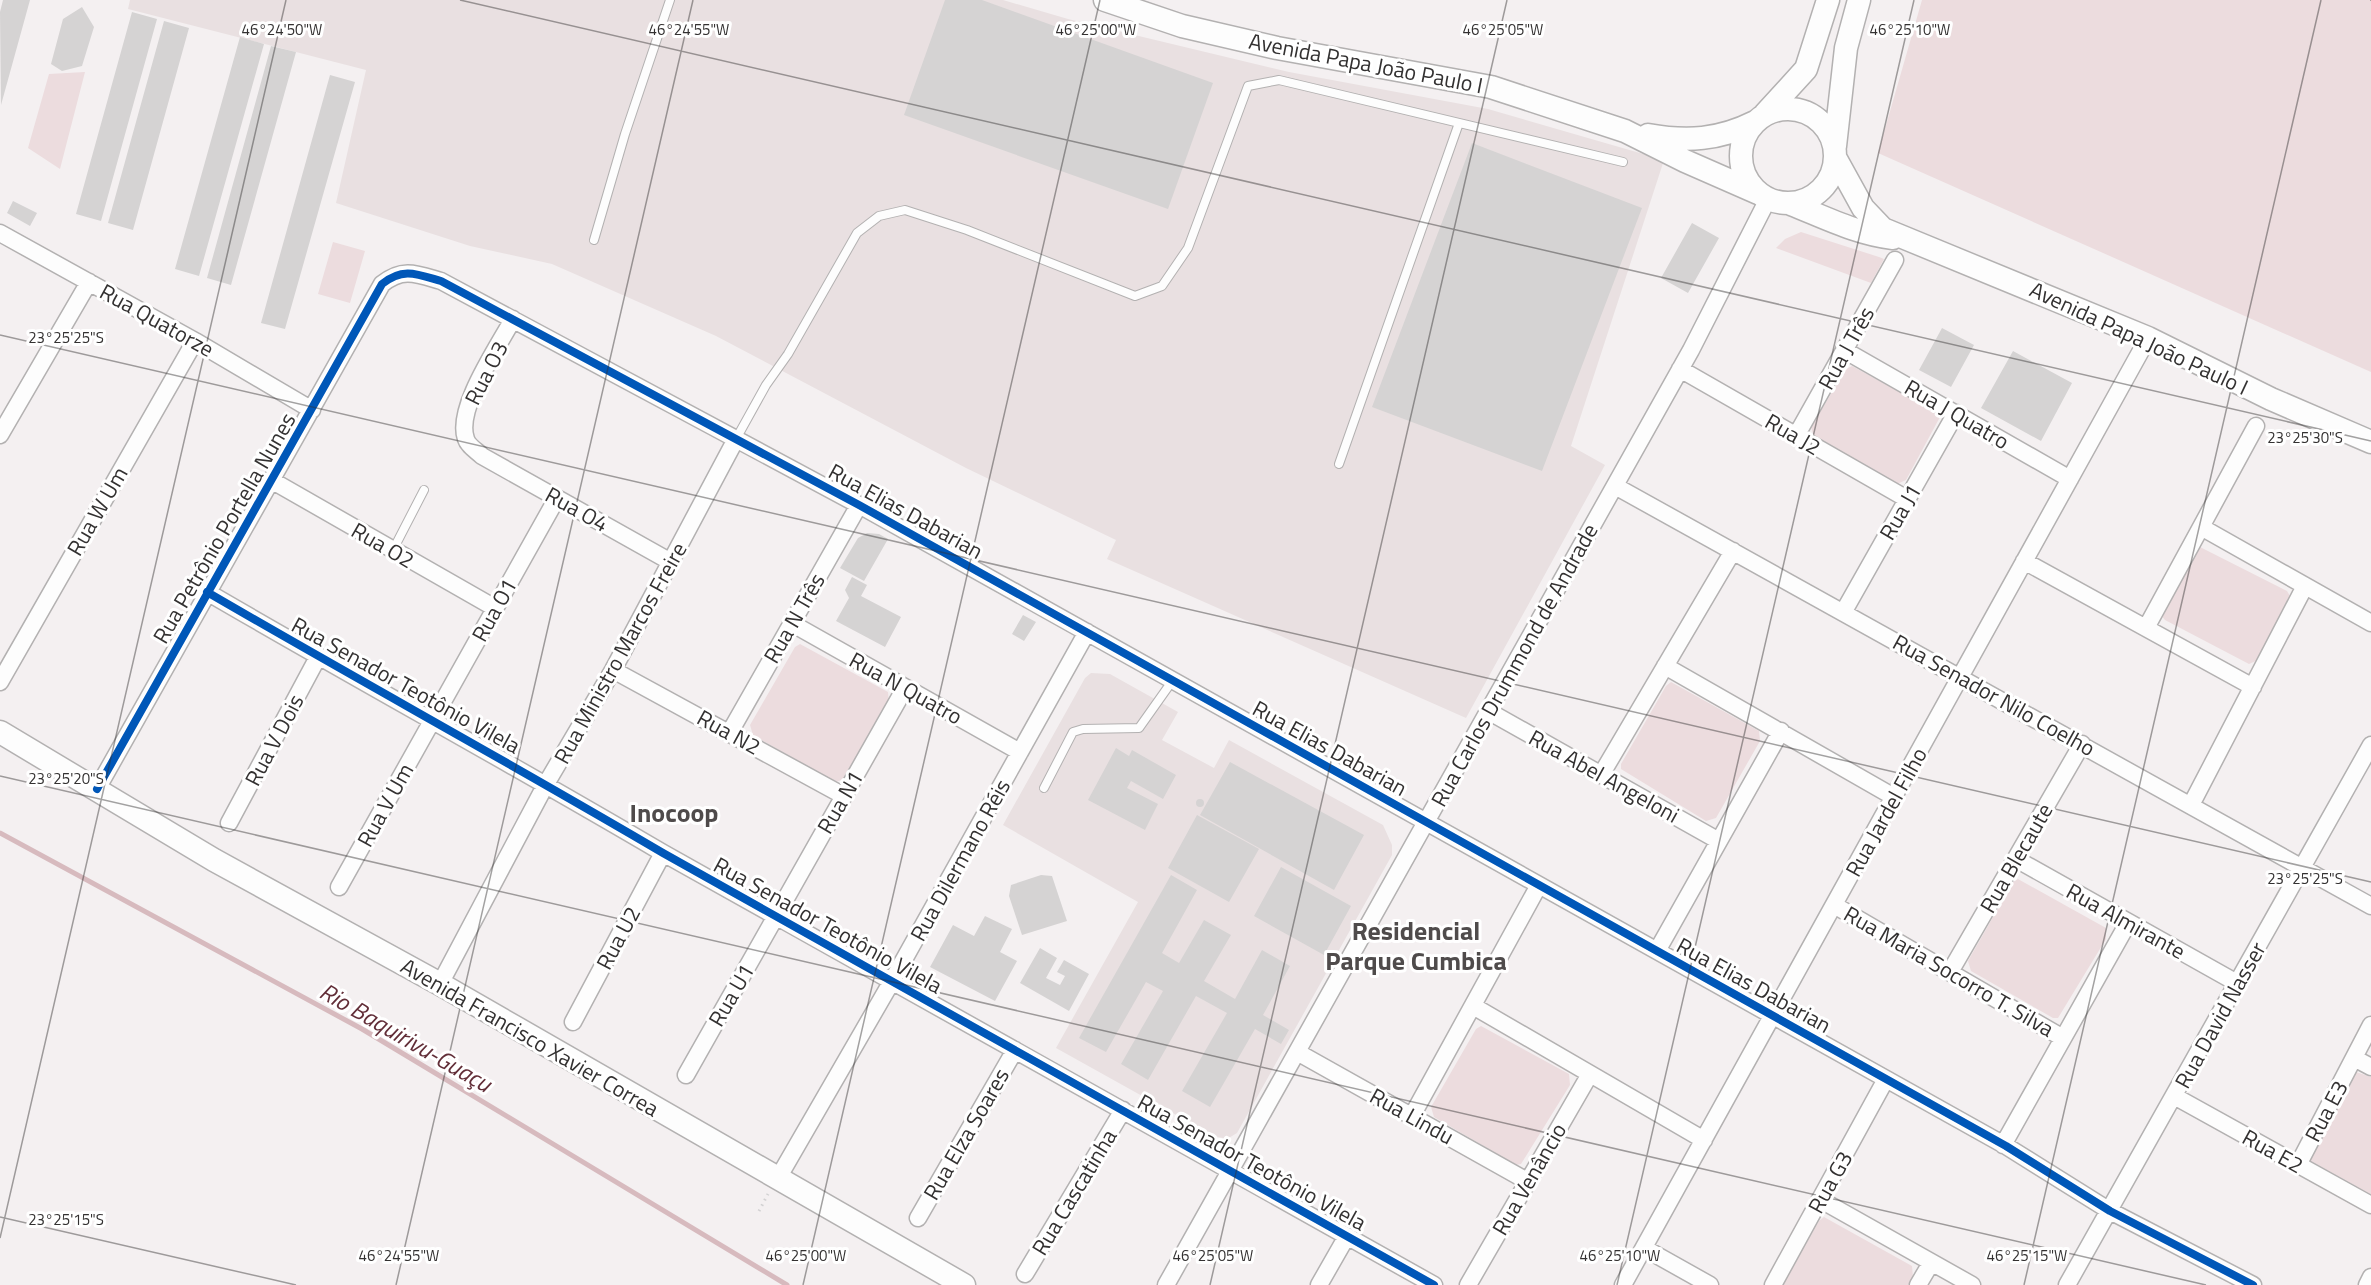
<svg xmlns="http://www.w3.org/2000/svg" width="2371" height="1285" font-family="'Titillium Web',sans-serif">
  <style>
    .built { fill: #e9e0e1 }
    .green { fill: #ecdcde }
    .lines { fill: none; stroke-linecap: round; stroke-linejoin: round }
    .stream { stroke: #d7babe; stroke-width: 5 }
    .building { fill: #d5d3d3 }
    .lane-casing { stroke: #b3b1b1; stroke-width: 10 }
    .street-casing { stroke: #b3b1b1; stroke-width: 19 }
    .secondary-casing { stroke: #b3b1b1; stroke-width: 25 }
    .path { stroke: #d2d1d2; stroke-width: 3; stroke-dasharray: 1.5 4.5; stroke-linecap: butt }
    .lane { stroke: #fdfdfd; stroke-width: 8 }
    .street { stroke: #fdfdfd; stroke-width: 16 }
    .secondary { stroke: #fdfdfd; stroke-width: 22 }
    .cycleway-casing { stroke: #fff; stroke-width: 11 }
    .cycleway { stroke: #0057b8; stroke-width: 8 }
    .ticks { fill: none; stroke: #333131; stroke-width: 1.5; stroke-opacity: 0.45 }
    .labels { text-anchor: middle; dominant-baseline: central; stroke-width: 6; stroke-linejoin: round; paint-order: stroke }
    .street-label { font-size: 22px; fill: #333131; stroke: #fff }
    .water-label { font-size: 24px; font-style: italic; fill: #622e38; stroke: #fff }
    .quarter-label { font-size: 26px; font-weight: bold; fill: #4f4b4b; stroke: #fff }
    .ticks-label { font-size: 15px; text-anchor: middle; fill: #333131; stroke: #fff; stroke-width: 6; stroke-linejoin: round; paint-order: stroke }
  </style>
  <rect width="100%" height="100%" fill="#f4f0f1"/>
  <path class="built" d="M130,0H1003L1068,19L1289,72L1488,109L1664,160L1571,446L1605,465L1466,718L1107,559L1116,540L966,468L716,336L552,264L470,246L336,203L366,70L128,9Z
    M1091,673L1110,674L1178,712L1162,740L1214,768L1229,740L1383,825L1392,845V855L1237,1133L1227,1139L1214,1136L1056,1048L1138,902L1003,825L1085,678Z"/>
  <path class="green" d="M1922,0H2371V372L1878,153Z
    M85,72L60,169L28,148L49,74Z
    M1801,232L1879,257L1884,259L1871,283L1776,248L1785,239Z
    M333,242L365,251L350,303L318,294Z
    M1852,366L1937,412L1940,417L1906,480L1897,484L1814,437L1811,427L1846,369Z
    M2200,547L2287,591L2290,596L2258,660L2249,664L2165,620L2161,615L2194,551Z
    M800,644L888,692L889,703L845,779L835,782L753,735L750,725L795,647Z
    M1671,682L1759,731L1760,741L1716,818L1706,821L1621,769V764L1666,686Z
    M2018,879L2106,928V939L2058,1018H2053L1971,971L1968,961L2013,882Z
    M1481,1026L1569,1074L1570,1085L1521,1164L1516,1165L1434,1117L1431,1107L1476,1029Z
    M2356,1072L2371,1077V1196L2312,1164L2309,1160L2352,1075Z
    M1824,1217L1912,1266L1913,1277L1908,1285H1782L1819,1221Z"/>
  <g class="lines">
    <path class="stream" d="M0,833L362,1029L787,1285"/>
  </g>
  <path class="building" d="M3,0H30L1,105L0,12Z
    M945,0H982L1213,83L1168,209L904,115Z
    M82,7L94,27L82,66L62,71L51,64L63,19Z
    M132,12L157,19L101,221L76,214Z
    M164,21L189,28L133,230L108,223Z
    M240,37L264,44L199,276L175,269Z
    M271,46L296,52L231,285L207,278Z
    M330,75L355,82L285,329L261,323Z
    M1472,143L1642,208L1542,471L1372,407Z
    M13,201L37,213L30,226L7,213Z
    M1692,223L1719,238L1688,293L1661,278Z
    M1942,328L1974,345L1951,387L1919,370Z
    M2013,351L2072,383L2041,441L1981,408Z
    M867,533L879,534L888,539L864,581L840,568L858,538Z
    M852,577L867,585L861,596L901,617L885,647L836,621L849,598L845,590Z
    M1023,615L1036,622L1024,641L1012,634Z
    M1116,748L1129,756L1132,750L1176,775L1163,799L1131,781L1127,788L1158,804L1145,830L1088,800Z
    M1230,762L1364,835L1334,890L1200,815Z
    M1196 803a4 4 0 1 1 8 0a4 4 0 1 1-8 0Z
    M1197,815L1259,849L1229,902L1168,868Z
    M1281,867L1351,906L1324,955L1254,916Z
    M1041,875L1052,876L1067,921L1022,935L1009,896L1011,885Z
    M1171,875L1197,890L1162,953L1179,963L1204,920L1231,935L1204,981L1235,999L1262,950L1290,966L1263,1015L1289,1030L1281,1044L1255,1029L1210,1107L1182,1091L1227,1013L1196,996L1148,1080L1121,1064L1163,991L1146,982L1106,1052L1079,1038Z
    M985,916L1012,929L1000,952L1017,961L995,1001L930,967L953,925L974,936Z
    M1040,948L1057,958L1046,978L1060,985L1065,976L1057,972L1064,960L1089,974L1069,1011L1020,983Z"/>
  <g class="lines">
    <g class="lane-casing">
      <path id="lane" d="M594,240L625,134L670,0
        M736,439L766,385L788,354L857,233L879,216L905,210L967,230L1135,296L1162,286L1188,248L1248,86L1279,80L1623,162
        M1339,464L1459,123
        M393,550L424,490
        M1044,788L1073,732L1083,729L1139,728L1173,680"/>
    </g>
    <g class="street-casing">
      <path id="street" d="M0,233L195,341L312,410
        M513,319C498,347 455,409 466,439C468,446 477,451 482,456L671,562
        M1844,350L2070,479
        M1680,369L1907,499
        M0,435L89,282
        M1796,436L1895,260
        M271,480L495,608
        M1615,486L2371,906
        M2201,527L2371,623
        M2024,561L2253,687
        M207,592C358,680 512,764 663,853L1434,1285
        M1844,611L1956,413
        M791,623L1020,752
        M2146,628L2256,426
        M1665,666L1894,797
        M613,670L844,796
        M0,682L195,341
        M1488,711L1719,841
        M730,732L859,505
        M1601,775L1733,551
        M97,789L382,284C403,267 417,274 441,281L859,505L2006,1146L2110,1211L2253,1285
        M2191,805L2305,586
        M229,823L318,657
        M2016,859L2237,983
        M339,887L557,498
        M1834,905L2063,1038
        M1657,951L1781,731
        M1950,972L2082,744
        M440,984L546,784L613,670L736,439
        M1473,1006L1704,1140
        M573,1022L663,853
        M1297,1052L1527,1181
        M2354,1058L2371,1067
        M686,1075L905,688
        M2174,1096L2371,1205
        M1412,1116L1539,885
        M2003,1145L2128,923
        M2298,1165L2371,1025
        M777,1180L892,981L1087,632
        M1821,1200L1972,1285
        M918,1218L1015,1050
        M1644,1248L1710,1285
        M1025,1274L1123,1110
        M1166,1285L1691,350L1768,199
        M1319,1285L1347,1236
        M1468,1285L1590,1074
        M1623,1285L2148,338
        M1773,1285L1886,1079
        M1918,1285L1931,1263
        M2067,1285L2371,745
        M2367,1285L2371,1277"/>
    </g>
    <g class="secondary-casing">
      <path id="secondary" d="M1105,0L1182,26L1277,48L1491,87L1625,131L1685,161L1758,193
        M1741 156a47 47 0 1 1 94 0a47 47 0 1 1-94 0Z
        M1765,114L1806,69L1828,0
        M1648,135C1687,142 1719,140 1755,122
        M1835,146L1846,48L1859,0
        M1836,159L1863,208L1883,229L2148,338L2271,399L2371,442
        M1791,204C1824,217 1857,234 1893,238
        M0,732L214,860L440,984L964,1285"/>
    </g>
    <path class="path" d="M759,1211L768,1194"/>
    <use href="#lane" class="lane"/>
    <use href="#street" class="street"/>
    <use href="#secondary" class="secondary"/>
    <g class="cycleway-casing">
      <path id="cycleway" d="M207,592C358,680 512,764 663,853L1434,1285
        M97,789L382,284C403,267 417,274 441,281L859,505L2006,1146L2110,1211L2253,1285"/>
    </g>
    <use href="#cycleway" class="cycleway"/>
  </g>
  <path class="ticks" d="M460,0L2371,441M2370,0H2371M0,335L2371,882M0,776L2206,1285M0,1217L296,1285M0,1238L286,0M396,1285L693,0M803,1285L1100,0M1210,1285L1507,0M1617,1285L1914,0M2024,1285L2321,0"/>
  <g class="labels">
    <g class="street-label">
      <text transform="translate(1366 63) rotate(11)">Avenida Papa João Paulo I</text>
      <text transform="translate(157 320) rotate(29)">Rua Quatorze</text>
      <text transform="translate(2139 338) rotate(25)">Avenida Papa João Paulo I</text>
      <text transform="translate(1846 348) rotate(-61)">Rua J Três</text>
      <text transform="translate(486 373) rotate(-63)">Rua O3</text>
      <text transform="translate(1957 414) rotate(30)">Rua J Quatro</text>
      <text transform="translate(1793 434) rotate(30)">Rua J2</text>
      <text transform="translate(577 509) rotate(29)">Rua O4</text>
      <text transform="translate(97 511) rotate(-60)">Rua W Um</text>
      <text transform="translate(906 511) rotate(29)">Rua Elias Dabarian</text>
      <text transform="translate(1900 512) rotate(-60)">Rua J1</text>
      <text transform="translate(224 528) rotate(-60)">Rua Petrônio Portella Nunes</text>
      <text transform="translate(383 545) rotate(30)">Rua O2</text>
      <text transform="translate(494 610) rotate(-61)">Rua O1</text>
      <text transform="translate(794 618) rotate(-60)">Rua N Três</text>
      <text transform="translate(620 653) rotate(-61)">Rua Ministro Marcos Freire</text>
      <text transform="translate(1514 665) rotate(-61)">Rua Carlos Drummond de Andrade</text>
      <text transform="translate(406 685) rotate(29)">Rua Senador Teotônio Vilela</text>
      <text transform="translate(906 688) rotate(29)">Rua N Quatro</text>
      <text transform="translate(1994 695) rotate(29)">Rua Senador Nilo Coelho</text>
      <text transform="translate(729 732) rotate(29)">Rua N2</text>
      <text transform="translate(274 740) rotate(-62)">Rua V Dois</text>
      <text transform="translate(1330 748) rotate(29)">Rua Elias Dabarian</text>
      <text transform="translate(1604 776) rotate(29)">Rua Abel Angeloni</text>
      <text transform="translate(840 802) rotate(-60)">Rua N1</text>
      <text transform="translate(385 805) rotate(-61)">Rua V Um</text>
      <text transform="translate(1886 812) rotate(-61)">Rua Jardel Filho</text>
      <text transform="translate(2016 858) rotate(-60)">Rua Blecaute</text>
      <text transform="translate(960 860) rotate(-61)">Rua Dilermano Réis</text>
      <text transform="translate(2126 921) rotate(29)">Rua Almirante</text>
      <text transform="translate(828 925) rotate(29)">Rua Senador Teotônio Vilela</text>
      <text transform="translate(618 938) rotate(-62)">Rua U2</text>
      <text transform="translate(1949 971) rotate(30)">Rua Maria Socorro T. Silva</text>
      <text transform="translate(1754 985) rotate(29)">Rua Elias Dabarian</text>
      <text transform="translate(731 995) rotate(-60)">Rua U1</text>
      <text transform="translate(2220 1015) rotate(-61)">Rua David Nasser</text>
      <text transform="translate(530 1037) rotate(30)">Avenida Francisco Xavier Correa</text>
      <text transform="translate(2326 1111) rotate(-62)">Rua E3</text>
      <text transform="translate(1412 1116) rotate(29)">Rua Lindu</text>
      <text transform="translate(966 1134) rotate(-60)">Rua Elza Soares</text>
      <text transform="translate(2273 1151) rotate(29)">Rua E2</text>
      <text transform="translate(1252 1162) rotate(29)">Rua Senador Teotônio Vilela</text>
      <text transform="translate(1529 1179) rotate(-60)">Rua Venâncio</text>
      <text transform="translate(1830 1182) rotate(-61)">Rua G3</text>
      <text transform="translate(1074 1192) rotate(-59)">Rua Cascatinha</text>
    </g>
    <g class="water-label">
      <text transform="translate(406 1037) rotate(30)">Rio Baquirivu-Guaçu</text>
    </g>
    <g class="quarter-label">
      <text x="674" y="812">Inocoop</text>
      <text x="1416" y="930">Residencial<tspan x="1416" dy="30">Parque Cumbica</tspan></text>
    </g>
  </g>
  <g class="ticks-label">
    <text x="282" y="35">46°24'50"W</text>
    <text x="689" y="35">46°24'55"W</text>
    <text x="1096" y="35">46°25'00"W</text>
    <text x="1503" y="35">46°25'05"W</text>
    <text x="1910" y="35">46°25'10"W</text>
    <text x="66" y="343">23°25'25"S</text>
    <text x="2305" y="443">23°25'30"S</text>
    <text x="66" y="784">23°25'20"S</text>
    <text x="2305" y="884">23°25'25"S</text>
    <text x="66" y="1225">23°25'15"S</text>
    <text x="399" y="1261">46°24'55"W</text>
    <text x="806" y="1261">46°25'00"W</text>
    <text x="1213" y="1261">46°25'05"W</text>
    <text x="1620" y="1261">46°25'10"W</text>
    <text x="2027" y="1261">46°25'15"W</text>
  </g>
</svg>
